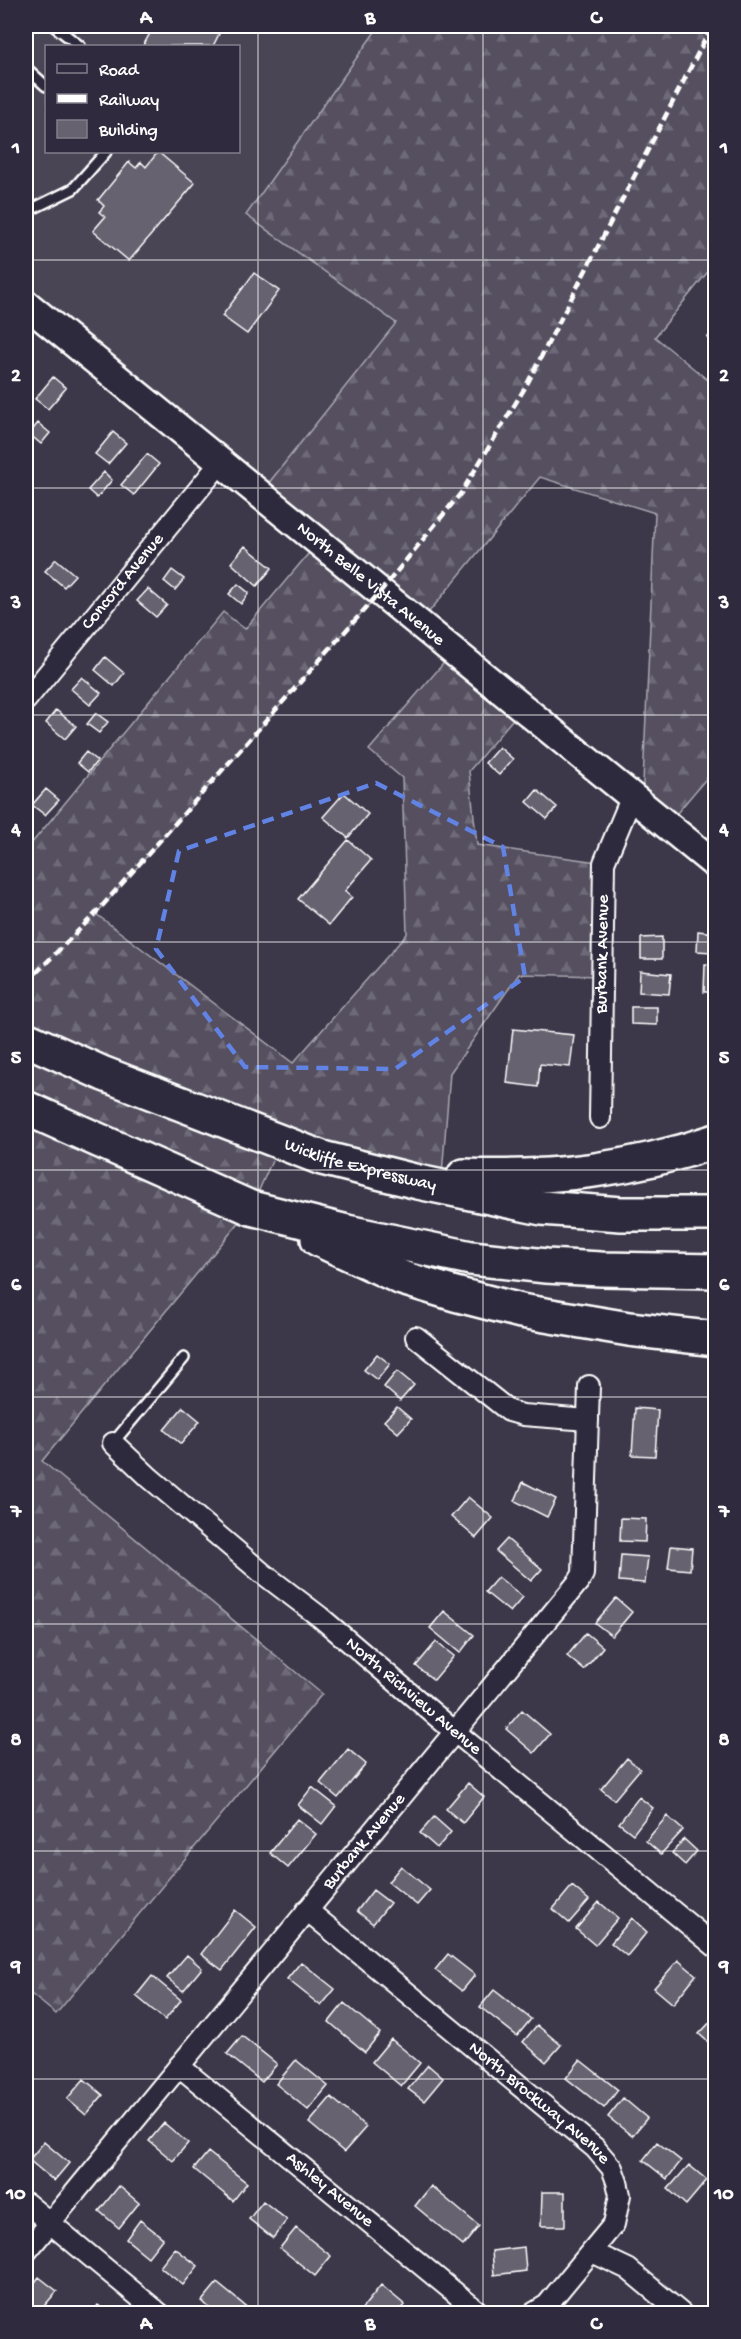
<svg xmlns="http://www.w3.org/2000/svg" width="741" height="2339" font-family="'Gochi Hand',sans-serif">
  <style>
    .built { fill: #494455; fill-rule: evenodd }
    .forest { fill: url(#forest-firs); stroke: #aaa8b0; stroke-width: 1.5 }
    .building { fill: #666270; stroke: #fff; stroke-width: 1.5 }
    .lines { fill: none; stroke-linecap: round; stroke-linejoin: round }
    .lane-casing { stroke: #fff; stroke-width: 14 }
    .street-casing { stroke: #fff; stroke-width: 24 }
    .secondary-casing { stroke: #fff; stroke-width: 32 }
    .highway-casing { stroke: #fff; stroke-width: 38 }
    .lane { stroke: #2f2a3d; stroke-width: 9 }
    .street { stroke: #2f2a3d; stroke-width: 20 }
    .secondary { stroke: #2f2a3d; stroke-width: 27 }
    .highway { stroke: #2f2a3d; stroke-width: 33 }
    .rail { stroke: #fff; stroke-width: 4.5; stroke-dasharray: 9 4.5; stroke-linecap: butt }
    .marked { fill: none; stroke: #6183e4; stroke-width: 4.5; stroke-dasharray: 12 8; stroke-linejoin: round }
    .grid { fill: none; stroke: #fff; stroke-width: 1.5; stroke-opacity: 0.55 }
    .labels { text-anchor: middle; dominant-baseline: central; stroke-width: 5; stroke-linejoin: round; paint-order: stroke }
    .street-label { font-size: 18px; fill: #fff; stroke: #2f2a3d }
    .neatline { fill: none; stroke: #fff; stroke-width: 2 }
    .grid-label { font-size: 20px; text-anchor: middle; font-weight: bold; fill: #fff }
  </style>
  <defs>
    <pattern id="forest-firs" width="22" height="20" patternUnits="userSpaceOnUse" patternTransform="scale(1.5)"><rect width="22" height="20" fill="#555060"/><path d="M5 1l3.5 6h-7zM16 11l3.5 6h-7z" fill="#6e6a78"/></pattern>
  </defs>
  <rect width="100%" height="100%" fill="#3c3749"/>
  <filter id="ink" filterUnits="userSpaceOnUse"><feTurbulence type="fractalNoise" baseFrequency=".0167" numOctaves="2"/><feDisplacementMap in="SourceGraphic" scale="12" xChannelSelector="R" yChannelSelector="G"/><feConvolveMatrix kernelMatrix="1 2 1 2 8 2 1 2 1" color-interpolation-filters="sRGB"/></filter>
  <g filter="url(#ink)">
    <path class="built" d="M26,26H379L246,215L396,323L260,494L26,303ZM46,46H238V152H46Z"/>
    <path class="forest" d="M379,26H715V263L655,337L715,386V768L667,825L642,805L655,513L540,477L420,623L380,592L96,914L293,1063L407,934L402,778L369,750L454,651L523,707L469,771L477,845L604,863L602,976L519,974L450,1073L442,1175L280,1143L251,1208L42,1461L322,1694L56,2014L26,1990V850L223,612L245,629L319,541L260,494L396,323L246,215Z"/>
    <path class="building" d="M154,26H204L219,34L213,46H143Z
      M158,152L195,183L129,261L93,231L105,217L99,212L104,206L98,200L129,162L136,168L141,162L146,167Z
      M254,273L279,291L247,334L222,316Z
      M716,329V345L707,338Z
      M53,377L66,388L48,409L35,399Z
      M38,423L50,433L41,444L29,434Z
      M113,432L126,443L108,464L95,454Z
      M147,454L159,464L134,495L121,485Z
      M104,472L112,480L97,498L88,490Z
      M245,546L272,568L257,586L231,563Z
      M56,559L75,575L64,587L45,571Z
      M172,570L184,579L175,590L164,581Z
      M238,584L249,593L241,604L229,594Z
      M148,589L167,605L156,617L137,601Z
      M105,657L124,673L114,686L95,670Z
      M82,677L101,693L90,705L71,689Z
      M56,710L76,726L65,739L46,723Z
      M96,713L108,722L99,733L87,724Z
      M499,747L513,759L499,775L485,763Z
      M86,752L97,761L88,772L77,763Z
      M46,789L59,800L45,815L32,805Z
      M537,790L557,807L547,819L527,802Z
      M344,793L368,814L348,838L323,817Z
      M348,840L371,860L345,891L352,897L329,925L298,899Z
      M698,931L714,933L712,952L697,951Z
      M662,937V959H641V938Z
      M705,964L716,965V992H704Z
      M640,971L671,974L669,994L639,992Z
      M631,1007H657V1025L631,1024Z
      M513,1029L574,1035L570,1067L540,1064L538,1087L507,1083Z
      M377,1354L390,1364L377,1380L364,1370Z
      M397,1371L414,1385L400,1401L384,1387Z
      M183,1407L200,1421L181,1444L164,1430Z
      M397,1407L411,1419L398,1433L384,1421Z
      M635,1408L658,1410L655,1456L632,1455Z
      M523,1482L556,1499L547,1517L515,1501Z
      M468,1497L493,1518L476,1538L451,1517Z
      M621,1518L646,1519L645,1542L620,1541Z
      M507,1539L542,1569L531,1581L496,1551Z
      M671,1546L692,1548L690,1570L668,1568Z
      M621,1555L648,1557L645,1583L619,1581Z
      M498,1577L523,1597L510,1612L485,1592Z
      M616,1598L632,1612L612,1636L595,1623Z
      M444,1611L474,1635L460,1653L430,1628Z
      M586,1633L603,1647L584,1670L567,1656Z
      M436,1642L454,1656L434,1680L416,1666Z
      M522,1710L550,1734L534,1753L506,1729Z
      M348,1749L366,1764L338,1798L320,1783Z
      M627,1758L640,1769L614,1800L601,1789Z
      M468,1783L484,1797L463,1823L446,1809Z
      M312,1787L336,1806L322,1824L298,1805Z
      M639,1797L653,1808L633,1834L619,1823Z
      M667,1816L683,1830L661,1854L646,1841Z
      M434,1817L451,1832L437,1848L420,1833Z
      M297,1819L316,1834L288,1868L270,1853Z
      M684,1839L697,1851L685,1865L672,1853Z
      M401,1866L430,1890L417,1905L388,1882Z
      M572,1886L589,1900L569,1923L553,1909Z
      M373,1890L390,1903L373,1924L357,1911Z
      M599,1902L618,1918L595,1945L576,1929Z
      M235,1910L256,1927L222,1970L201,1954Z
      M632,1918L647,1932L627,1956L611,1943Z
      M448,1954L475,1975L462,1991L435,1970Z
      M187,1955L202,1968L183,1991L167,1978Z
      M678,1960L696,1975L673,2004L654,1988Z
      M301,1962L335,1989L321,2006L287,1979Z
      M152,1976L181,2000L165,2020L136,1996Z
      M494,1990L531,2019L517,2036L480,2007Z
      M344,2003L380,2033L365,2052L329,2022Z
      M716,2016V2047L715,2048L699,2034Z
      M537,2025L561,2045L546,2062L523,2042Z
      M242,2036L277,2064L262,2082L227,2054Z
      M391,2039L420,2063L401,2086L372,2062Z
      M296,2060L328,2086L308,2110L276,2084Z
      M580,2060L618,2090L604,2108L566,2078Z
      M428,2065L443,2078L424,2101L408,2089Z
      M84,2079L103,2095L86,2115L67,2099Z
      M331,2097L366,2127L344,2152L309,2123Z
      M623,2098L647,2118L632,2136L608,2117Z
      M164,2123L188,2143L173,2161L149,2141Z
      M44,2142L69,2163L54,2181L29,2160Z
      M657,2142L681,2161L667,2179L643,2160Z
      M208,2152L247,2183L233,2201L194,2169Z
      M689,2165L707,2180L686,2205L668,2189Z
      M119,2186L139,2203L119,2228L99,2211Z
      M431,2186L479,2226L463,2246L415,2206Z
      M542,2192H565V2226H541Z
      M263,2201L287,2220L273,2238L249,2219Z
      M140,2220L163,2238L148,2257L126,2239Z
      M296,2228L331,2256L315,2276L280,2248Z
      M524,2247L526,2271L494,2275L492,2251Z
      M175,2248L198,2266L183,2285L160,2267Z
      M39,2277L57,2291L39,2312L26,2301V2294Z
      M217,2283L250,2310L247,2314H216L202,2301Z
      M381,2285L405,2305L399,2312L401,2314H368L362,2309Z
      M98,2305L109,2314H91Z"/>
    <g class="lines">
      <g class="lane-casing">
        <path id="lane" d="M54,26L80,46
          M26,68L46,86
          M26,212L73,189L106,152
          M113,1443L184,1358"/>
      </g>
      <g class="street-casing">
        <g id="street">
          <path id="s1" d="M26,700L221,462"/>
          <path id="s2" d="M600,1118L604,863L632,796"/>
          <path d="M416,1337L509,1411L523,1415L588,1420"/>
          <path id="s3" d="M113,1443L150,1478L261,1572L320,1617L454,1731L716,1947"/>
          <path id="s4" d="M307,1910L595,2148L612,2168L617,2182L620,2195L614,2224L547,2305L532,2314"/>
          <path id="s5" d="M179,2066L481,2314"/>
          <path d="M26,2203L160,2314"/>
          <path id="s6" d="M26,2252L579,1581L583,1574L589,1386"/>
          <path d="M592,2252L628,2269L682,2314"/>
        </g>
      </g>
      <g class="secondary-casing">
        <g id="secondary">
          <path id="s7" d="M26,304L716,865"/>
        </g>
      </g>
      <g class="highway-casing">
        <g id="highway">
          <path id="s8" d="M26,1039L104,1074L322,1158L418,1182L542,1208L621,1214H716"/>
          <path d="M26,1108L251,1208L347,1232L471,1258L546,1266L601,1269L716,1271"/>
          <path d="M464,1176C554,1179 629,1170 716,1141"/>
          <path d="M318,1239L402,1278L455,1294L521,1311L629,1329L716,1339"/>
        </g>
      </g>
      <use href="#lane" class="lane"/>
      <use href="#street" class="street"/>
      <use href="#secondary" class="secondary"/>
      <use href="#highway" class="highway"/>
      <path class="rail" d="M26,983L95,914L380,592L461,493L526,386L712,26"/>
    </g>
  </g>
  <path class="marked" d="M376,783L503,847L525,977L395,1069L245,1067L156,949L179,851Z"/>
  <path class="grid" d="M258,26V2314M483,26V2314M26,260H716M26,488H716M26,715H716M26,942H716M26,1170H716M26,1397H716M26,1624H716M26,1851H716M26,2079H716"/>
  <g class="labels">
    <g class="street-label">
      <text stroke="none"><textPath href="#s1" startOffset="153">Concord Avenue</textPath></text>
      <text stroke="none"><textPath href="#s7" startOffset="444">North Belle Vista Avenue</textPath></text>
      <text stroke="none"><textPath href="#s2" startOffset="164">Burbank Avenue</textPath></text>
      <text stroke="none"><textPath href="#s8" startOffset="358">Wickliffe Expressway</textPath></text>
      <text stroke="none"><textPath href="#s3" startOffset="393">North Richview Avenue</textPath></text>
      <text stroke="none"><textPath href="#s6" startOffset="532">Burbank Avenue</textPath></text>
      <text stroke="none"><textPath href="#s4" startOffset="302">North Brockway Avenue</textPath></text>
      <text stroke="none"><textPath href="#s5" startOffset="195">Ashley Avenue</textPath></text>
    </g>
  </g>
  <rect width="741" height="2339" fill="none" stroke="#2f2a3d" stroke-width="66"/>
  <rect x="45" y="45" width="195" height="108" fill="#2f2a3d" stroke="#827f8b" stroke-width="1.5"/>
  <rect x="57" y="64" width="30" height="9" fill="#2f2a3d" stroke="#827f8b" stroke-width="1.5"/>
  <text x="99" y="75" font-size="18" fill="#ffffff">Road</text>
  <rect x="57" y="94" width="30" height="9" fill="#ffffff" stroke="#827f8b" stroke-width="1.5"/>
  <text x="99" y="105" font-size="18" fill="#ffffff">Railway</text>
  <rect x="57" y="120" width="30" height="18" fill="#666270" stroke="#827f8b" stroke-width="1.5"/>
  <text x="99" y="135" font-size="18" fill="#ffffff">Building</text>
  <rect x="33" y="33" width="675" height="2273" class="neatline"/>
  <g class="grid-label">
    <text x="146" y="23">A</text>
    <text x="370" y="23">B</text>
    <text x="596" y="23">C</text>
    <text x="16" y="153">1</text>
    <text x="724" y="153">1</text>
    <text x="16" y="381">2</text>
    <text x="724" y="381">2</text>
    <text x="16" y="608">3</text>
    <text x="724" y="608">3</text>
    <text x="16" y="835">4</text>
    <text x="724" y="835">4</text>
    <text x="16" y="1063">5</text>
    <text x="724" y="1063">5</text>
    <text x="16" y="1290">6</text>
    <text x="724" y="1290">6</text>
    <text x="16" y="1517">7</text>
    <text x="724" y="1517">7</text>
    <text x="16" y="1745">8</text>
    <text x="724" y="1745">8</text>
    <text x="16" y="1972">9</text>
    <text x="724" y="1972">9</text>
    <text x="16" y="2199">10</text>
    <text x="724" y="2199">10</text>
    <text x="146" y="2329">A</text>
    <text x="370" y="2329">B</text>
    <text x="596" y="2329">C</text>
  </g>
</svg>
